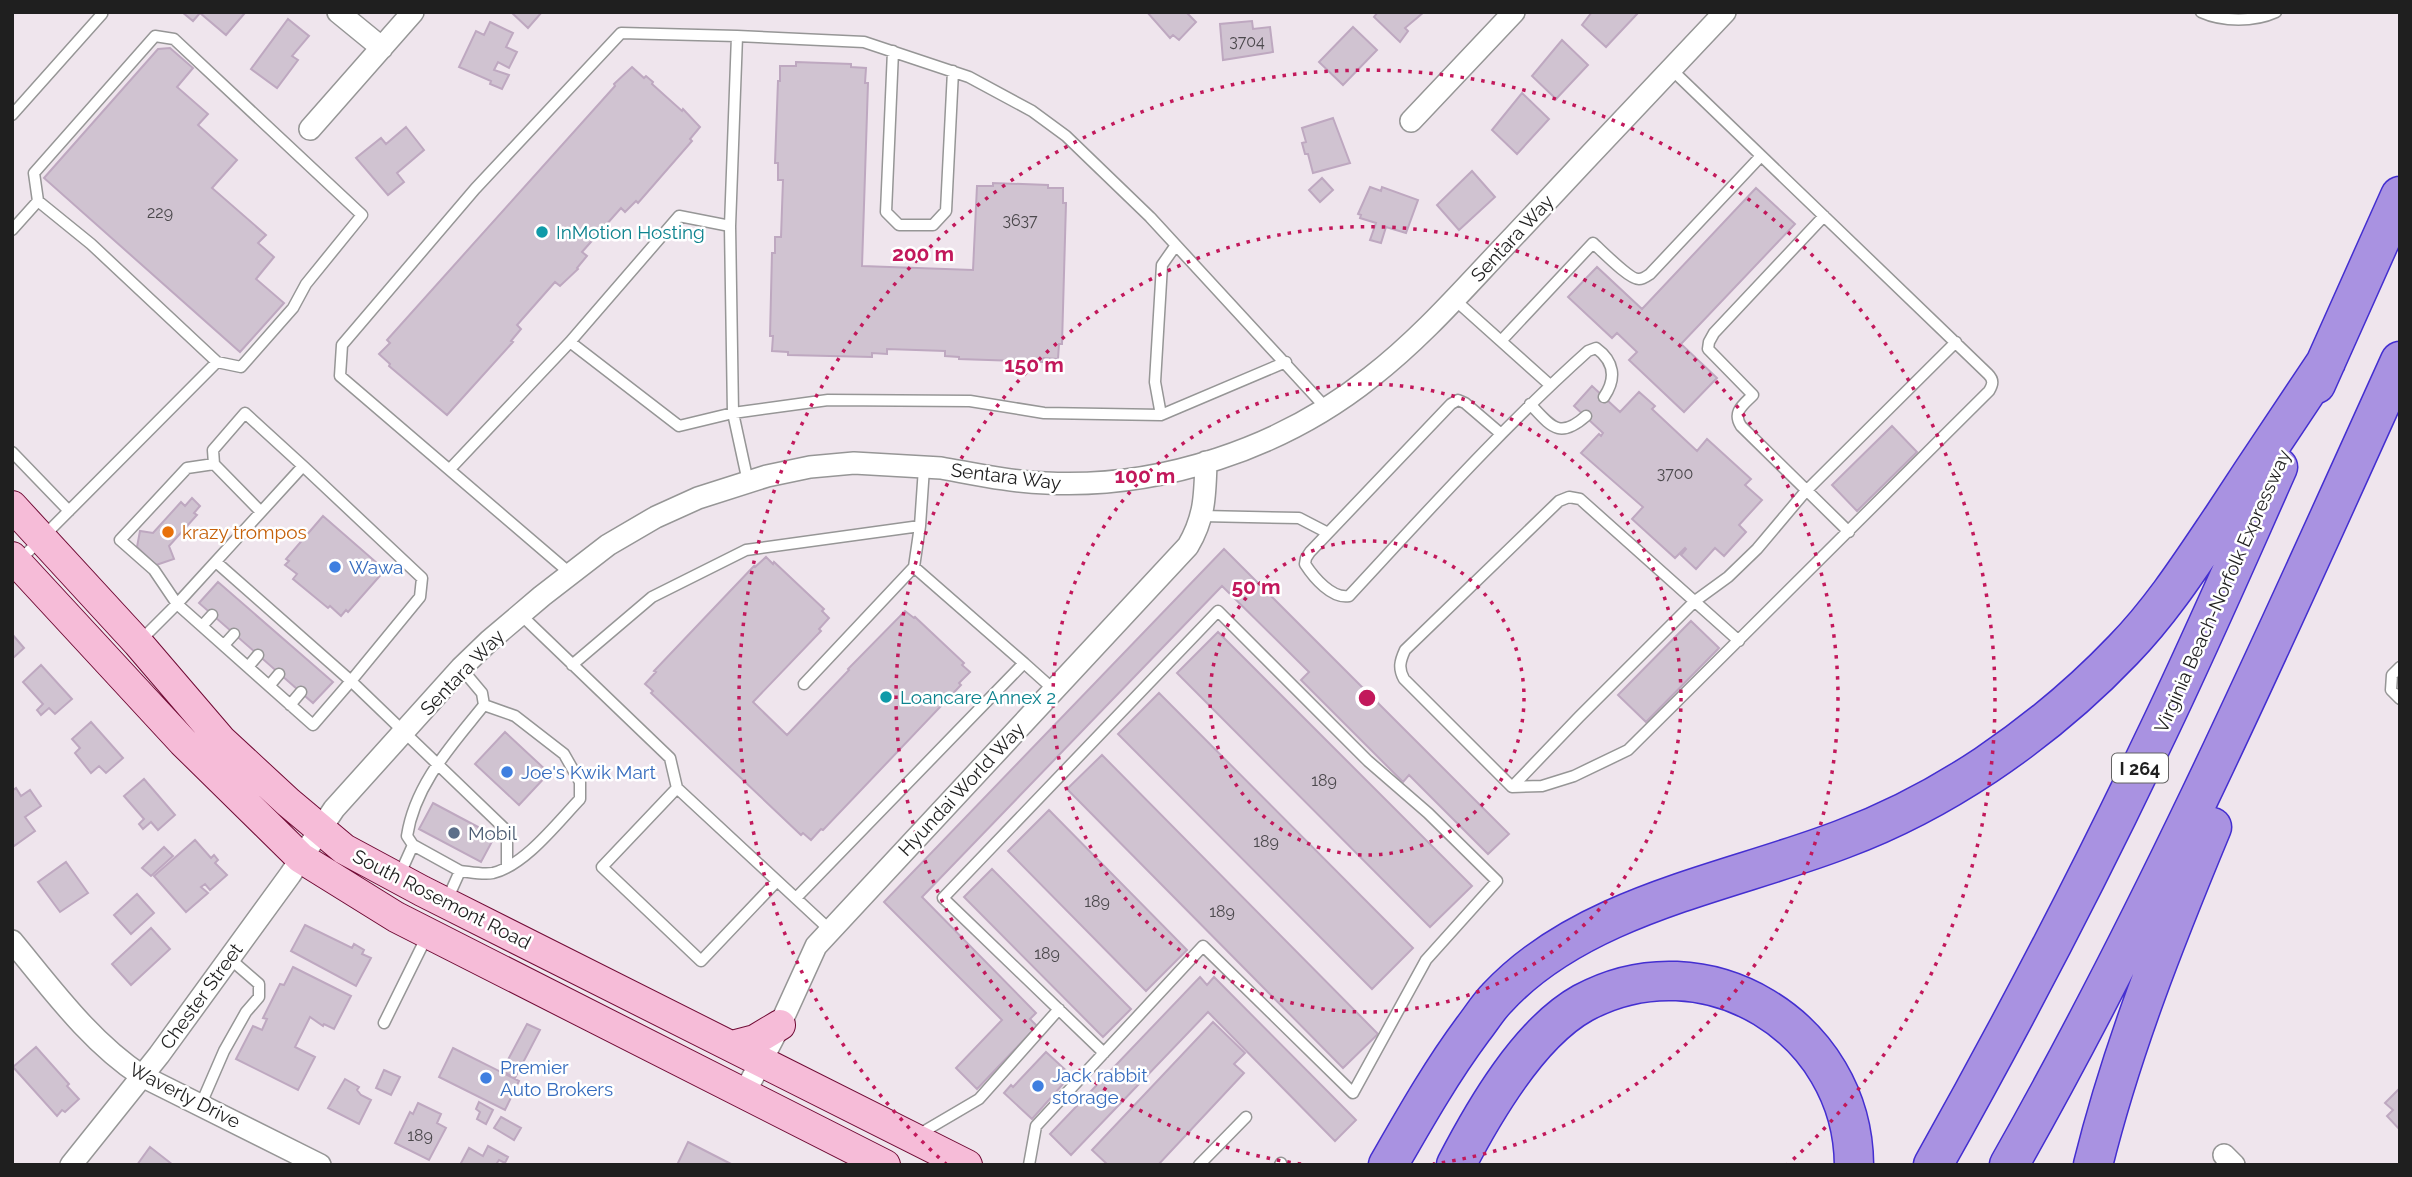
<svg xmlns="http://www.w3.org/2000/svg" width="2412" height="1177" font-family="Raleway,sans-serif">
  <style>
    .building { fill: #d0c3d1; stroke: #bea8c0; stroke-width: 2 }
    .lines { fill: none; stroke-linecap: round; stroke-linejoin: round }
    .service-casing { stroke: #969696; stroke-width: 13 }
    .minor-casing { stroke: #969696; stroke-width: 24 }
    .secondary-casing { stroke: #700b35; stroke-width: 32 }
    .motorway-casing { stroke: #442fd0; stroke-width: 41 }
    .service { stroke: #fff; stroke-width: 10 }
    .minor { stroke: #fff; stroke-width: 21 }
    .secondary { stroke: #f6bcd8; stroke-width: 30 }
    .motorway { stroke: #a992e1; stroke-width: 38 }
    .ring { fill: none; stroke: #c2185b; stroke-width: 3.5; stroke-dasharray: 3.5 7 }
    .culture-dot { fill: #0f9aa8; stroke: #fff; stroke-width: 2.5 }
    .food-dot { fill: #e8710a; stroke: #fff; stroke-width: 2.5 }
    .shop-dot { fill: #3f7fe0; stroke: #fff; stroke-width: 2.5 }
    .service-dot { fill: #5c6f8a; stroke: #fff; stroke-width: 2.5 }
    .labels { text-anchor: middle; dominant-baseline: central; stroke-width: 5; stroke-linejoin: round; paint-order: stroke }
    .number-label { font-size: 16px; fill: #4b484c }
    .shield { fill: #fff; stroke: #626262; stroke-width: 2 }
    .shield-label { font-size: 18px; font-weight: bold; fill: #1f1f1f }
    .culture-label { font-size: 19px; fill: #0d838f; stroke: #fff; text-anchor: start }
    .street-label { font-size: 19px; fill: #1f1f1f; stroke: #fff }
    .food-label { font-size: 19px; fill: #c56008; stroke: #fff; text-anchor: start }
    .shop-label { font-size: 19px; fill: #366cbe; stroke: #fff; text-anchor: start }
    .service-label { font-size: 19px; fill: #4e5e75; stroke: #fff; text-anchor: start }
    .centre { fill: #c2185b; stroke: #fff; stroke-width: 3.5 }
    .ring-label { font-size: 21px; text-anchor: middle; font-weight: bold; fill: #c2185b; stroke: #fff; stroke-width: 5; stroke-linejoin: round; paint-order: stroke }
  </style>
  <rect width="100%" height="100%" fill="#efe5ed"/>
  <path class="building" d="M182,12H242L244,14L226,35L200,13L193,21Z
    M511,12H542L528,28Z
    M1147,12H1186L1196,22L1179,40L1173,35L1170,38Z
    M1378,12H1424L1405,28L1408,31L1400,42L1374,17Z
    M1592,12H1637L1638,13L1606,47L1582,25Z
    M288,19L309,36L292,56L298,60L277,88L251,69Z
    M1252,21L1253,29L1270,27L1273,52L1223,60L1220,24Z
    M490,22L513,33L506,47L517,52L509,68L498,62L494,70L509,75L502,89L490,84L491,81L459,67L476,31L484,35Z
    M1353,27L1377,50L1343,85L1319,62Z
    M1562,40L1588,65L1556,99L1532,76Z
    M170,48L193,68L177,87L208,114L198,125L237,160L212,188L266,235L258,243L274,257L256,279L284,303L240,352L44,178L158,49Z
    M796,62L851,64V67L866,68L865,83H868L862,266L973,270L977,186H993V183L1048,185V188H1063V203H1066L1062,344H1059L1058,359L1044,358L1043,362L959,359V357L945,356V351L887,349V354L872,353V357L788,355V352L772,351L773,336H770L772,253H775V237H781L783,180H778V163H775L778,81H780V66H796Z
    M632,67L644,78L646,76L653,82L652,84L682,111L683,109L700,127L690,139L692,141L638,203L636,201L625,212L621,208L582,252L587,256L577,268L578,269L560,286L555,282L517,325L521,329L511,341L513,342L447,415L389,366L390,364L379,354L390,343L387,340L615,86L614,84Z
    M1522,93L1549,119L1517,154L1492,130Z
    M1333,118L1350,163L1313,173L1308,154H1305L1302,143L1306,142L1302,128Z
    M406,127L424,150L397,173L404,182L388,195L356,158L381,138L386,144Z
    M1472,171L1495,197L1459,230L1437,205Z
    M1322,178L1333,190L1320,202L1309,190Z
    M1370,187L1381,191L1382,187L1418,200L1406,233L1386,227L1381,243L1370,240L1376,223L1360,218L1361,215L1358,214Z
    M1756,188L1795,224L1681,344L1717,378L1684,412L1629,360L1637,352L1617,333L1612,338L1568,297L1597,267L1642,309Z
    M1592,386L1620,412L1639,392L1655,406L1652,409L1697,451L1707,439L1751,479L1745,485L1762,500L1739,525L1746,532L1724,556L1715,548L1696,569L1681,555L1686,549L1685,548L1675,558L1632,519L1643,507L1581,453L1599,434L1601,436L1603,433L1574,406Z
    M1892,426L1917,452L1857,511L1832,485Z
    M192,498L200,506L194,513L197,515L169,546L174,559L156,565L137,547L140,531L153,533L181,502L185,506Z
    M323,516L385,570L348,612L346,610L341,616L330,606L328,608L293,579L297,574L285,565L289,561L286,559Z
    M1224,549L1509,834L1488,854L1409,775L1403,782L1301,680L1309,672L1222,586L922,897L1036,1013L1030,1019L1037,1026L977,1089L956,1068L1002,1020L884,902Z
    M766,557L773,564L774,562L824,609L822,611L829,618L819,629L821,631L753,702L787,735L849,670L848,669L905,611L914,618L915,617L964,663L962,665L970,672L959,683L961,685L823,830L821,829L811,840L803,833L801,835L651,693L653,691L645,684L656,672L654,671L754,566L755,567Z
    M218,582L333,682L313,703L199,603Z
    M1691,621L1719,648L1646,722L1618,695Z
    M1218,632L1472,886L1430,927L1177,673Z
    M12,634L24,648L12,659Z
    M41,665L72,699L55,714L49,708L41,715L37,710L43,704L23,682Z
    M1159,693L1413,948L1372,989L1118,734Z
    M91,722L123,758L106,773L99,766L91,773L75,753L80,748L72,739Z
    M505,732L549,773L519,805L475,764Z
    M1102,755L1378,1034L1343,1068L1067,789Z
    M144,779L175,815L158,830L151,822L143,829L139,824L144,819L124,796Z
    M16,788L21,796L30,790L41,806L25,817L35,831L14,846L12,843V791Z
    M433,803L495,836L481,862L419,829Z
    M1049,810L1187,950L1146,991L1008,851Z
    M195,840L211,858L214,855L218,860L215,863L227,875L210,890L205,884L201,887L208,893L186,912L154,876Z
    M164,847L173,856L151,876L142,868Z
    M66,862L88,893L60,912L38,882Z
    M992,869L1131,1009L1103,1037L964,897Z
    M137,894L154,913L131,934L114,915Z
    M305,925L352,948L354,944L364,950L362,954L371,958L356,986L291,951Z
    M151,928L170,949L131,985L112,964Z
    M293,967L351,996L334,1029L324,1024L323,1026L310,1017L295,1047L315,1057L298,1090L236,1059L253,1026L262,1030L267,1019L263,1018L280,984L284,985Z
    M1200,977L1207,985L1214,977L1356,1120L1335,1141L1208,1012L1071,1155L1050,1134Z
    M1213,1022L1245,1053L1234,1064L1244,1073L1158,1165H1108L1092,1150Z
    M527,1024L540,1030L515,1078L502,1071Z
    M36,1047L69,1084L67,1086L79,1099L65,1112L62,1110L57,1116L13,1067Z
    M453,1048L519,1081L505,1110L439,1077Z
    M1046,1052L1071,1075L1032,1119L1004,1093L1011,1085L1013,1087Z
    M384,1070L400,1077L391,1095L376,1088Z
    M345,1079L359,1087L357,1090L361,1095L371,1100L359,1124L328,1108Z
    M2400,1088V1130L2387,1116L2393,1110L2385,1103Z
    M479,1102L493,1110L486,1124L477,1119L480,1112L476,1109Z
    M418,1103L441,1114L437,1123L446,1128L429,1160L395,1143L410,1112L413,1114Z
    M501,1117L521,1128L514,1140L494,1128Z
    M688,1142L733,1165H677Z
    M488,1146L508,1157L505,1163L499,1160L497,1163L499,1165H460L469,1148L483,1156Z
    M150,1147L173,1165H137Z"/>
  <g class="lines">
    <g class="service-casing">
      <path id="service" d="M2201,12C2223,22 2254,22 2276,12
        M893,51L886,212L899,225H933L946,211L953,71
        M1671,69L1988,374C1994,380 1993,384 1989,391L1628,750L1574,776L1542,786L1512,787L1404,679C1398,668 1400,661 1405,650L1559,501L1569,497L1580,499L1739,641
        M12,115L102,14L101,12
        M38,201L91,244L217,362
        M1824,216L1714,333L1709,342L1708,349L1753,395C1743,405 1732,412 1741,426L1849,532
        M12,230L38,201L34,173L155,36L174,39L362,215L306,284L293,308L241,367L217,362L19,561
        M1454,299L1550,385
        M1501,341L1593,243C1601,250 1630,280 1639,279C1643,279 1647,276 1650,274L1761,156
        M570,342L679,426L733,413L828,400L970,401L1044,413L1161,415L1286,362
        M1530,404C1551,426 1559,440 1586,416
        M1161,415L1155,382L1162,265L1176,245
        M1500,433L1465,403L1458,400L1451,404L1310,552L1306,558L1305,564C1314,578 1332,599 1349,596C1427,512 1503,427 1588,351L1596,348C1614,361 1617,378 1604,397
        M12,452L69,511
        M214,464L187,468L120,540L154,570L177,604L303,466L422,578L420,597L351,681L216,562
        M450,469L570,342L679,216L730,226
        M748,482L733,413L730,226L737,36L864,42L969,77L1032,111L1066,136L1150,217L1327,409
        M261,512L214,464L213,450L245,413L303,466
        M1202,516L1299,518L1328,533
        M571,574L340,376L342,345L475,189L621,33L737,36
        M520,614L670,758L677,788L830,930
        M202,626L212,615
        M140,641L177,604L313,725L351,681L507,831V867
        M224,645L234,634
        M1024,663L1053,689
        M572,665L652,597L746,550L920,526
        M248,667L258,655
        M2400,667L2392,675L2391,690L2400,699
        M804,684L914,567
        M269,686L279,674
        M290,705L301,692
        M1512,787L1579,717L1695,601L1728,577L1757,549L1805,492L1956,342
        M677,788L602,867L701,961L777,881
        M413,845L407,836C415,784 452,745 484,705L482,693L461,668
        M460,871C470,872 483,875 493,873C525,865 557,823 580,799V782L564,754L515,716L484,705
        M399,876L413,845L460,871L447,900
        M796,898L1024,663L914,567L920,526L924,468
        M384,1023L427,936
        M201,1104L224,1051L246,1012L259,997V984L229,958
        M916,1136L979,1099L1059,1009
        M1029,1165L1036,1126L1203,946L1353,1093L1426,960L1497,881L1428,813L1368,761L1218,611L943,898L1104,1053
        M1199,1165L1246,1117
        M1280,1165L1281,1163"/>
    </g>
    <g class="minor-casing">
      <path id="minor" d="M338,12L382,48
        M1411,121L1514,12
        M310,129L413,12
        M12,941C51,988 90,1042 142,1076L320,1165
        M744,1094L780,1025L816,946L1188,546C1205,517 1205,495 1206,462
        M2224,1155L2234,1165
        M71,1165L159,1055L290,875L334,809L461,668L489,641L542,596L608,545L656,517L698,498L767,476L810,467L854,463L941,468C975,474 1011,482 1046,483C1160,489 1282,448 1371,377C1424,336 1468,284 1514,236C1584,161 1654,87 1725,12"/>
    </g>
    <g class="secondary-casing">
      <path id="secondary" d="M12,506L138,643L221,740L288,802L344,849L422,891L967,1165
        M12,557L183,742L301,858L396,917L885,1165
        M732,1046L755,1040L780,1025"/>
    </g>
    <g class="motorway-casing">
      <path id="motorway" d="M2316,384L2400,196
        M1388,1165C1415,1118 1441,1072 1473,1029C1481,1019 1488,1007 1497,998C1583,905 1729,883 1843,839C1894,820 1941,795 1986,765C2035,732 2082,693 2123,650C2162,610 2192,563 2223,517C2257,465 2292,413 2326,362
        M1456,1165C1484,1111 1529,1033 1583,1003C1705,937 1853,1027 1854,1165
        M1933,1165C2011,1026 2085,885 2153,742C2197,651 2237,559 2278,467
        M2009,1165C2156,906 2277,633 2400,361
        M2093,1165C2122,1048 2166,938 2212,827"/>
    </g>
    <use href="#service" class="service"/>
    <use href="#minor" class="minor"/>
    <use href="#secondary" class="secondary"/>
    <use href="#motorway" class="motorway"/>
  </g>
  <g class="ring">
    <circle cx="1367" cy="698" r="157"/>
    <circle cx="1367" cy="698" r="314"/>
    <path d="M1301 1164A471 471 0 1 1 1433 1164"/>
    <path d="M947 1165A628 628 0 1 1 1787 1165"/>
  </g>
  <g class="culture-dot">
    <circle cx="542" cy="232" r="7"/>
    <circle cx="886" cy="697" r="7"/>
  </g>
  <circle class="food-dot" cx="168" cy="532" r="7"/>
  <g class="shop-dot">
    <circle cx="335" cy="567" r="7"/>
    <circle cx="507" cy="772" r="7"/>
    <circle cx="486" cy="1078" r="7"/>
    <circle cx="1038" cy="1086" r="7"/>
  </g>
  <circle class="service-dot" cx="454" cy="833" r="7"/>
  <g class="labels">
    <g class="number-label">
      <text x="1247" y="41">3704</text>
      <text x="160" y="212">229</text>
      <text x="1020" y="220">3637</text>
      <text x="1675" y="473">3700</text>
      <text x="1324" y="780">189</text>
      <text x="1266" y="841">189</text>
      <text x="1097" y="901">189</text>
      <text x="1222" y="911">189</text>
      <text x="1047" y="953">189</text>
      <text x="420" y="1135">189</text>
    </g>
    <rect class="shield" x="2112" y="753.5" width="56" height="29" rx="5"/>
    <g class="shield-label">
      <text x="2140" y="768">I 264</text>
    </g>
    <g class="culture-label">
      <text x="556" y="232">InMotion Hosting</text>
      <text x="900" y="697">Loancare Annex 2</text>
    </g>
    <g class="street-label">
      <text transform="translate(1512 238) rotate(-47)">Sentara Way</text>
      <text transform="translate(1006 476) rotate(7)">Sentara Way</text>
      <text transform="translate(2222 591) rotate(-66)">Virginia Beach-Norfolk Expressway</text>
      <text transform="translate(462 672) rotate(-46)">Sentara Way</text>
      <text transform="translate(961 789) rotate(-47)">Hyundai World Way</text>
      <text transform="translate(442 899) rotate(27)">South Rosemont Road</text>
      <text transform="translate(201 996) rotate(-54)">Chester Street</text>
      <text transform="translate(185 1095) rotate(27)">Waverly Drive</text>
    </g>
    <g class="food-label">
      <text x="182" y="532">krazy trompos</text>
    </g>
    <g class="shop-label">
      <text x="349" y="567">Wawa</text>
      <text x="521" y="772">Joe's Kwik Mart</text>
      <text x="500" y="1067">Premier<tspan x="500" dy="22">Auto Brokers</tspan></text>
      <text x="1052" y="1075">Jack rabbit<tspan x="1052" dy="22">storage</tspan></text>
    </g>
    <g class="service-label">
      <text x="468" y="833">Mobil</text>
    </g>
  </g>
  <circle cx="1367" cy="698" r="10" class="centre"/>
  <g class="ring-label">
    <text x="923" y="261">200 m</text>
    <text x="1034" y="372">150 m</text>
    <text x="1145" y="483">100 m</text>
    <text x="1256" y="594">50 m</text>
  </g>
  <rect width="2412" height="1177" fill="none" stroke="#1f1f1f" stroke-width="28"/>
</svg>
